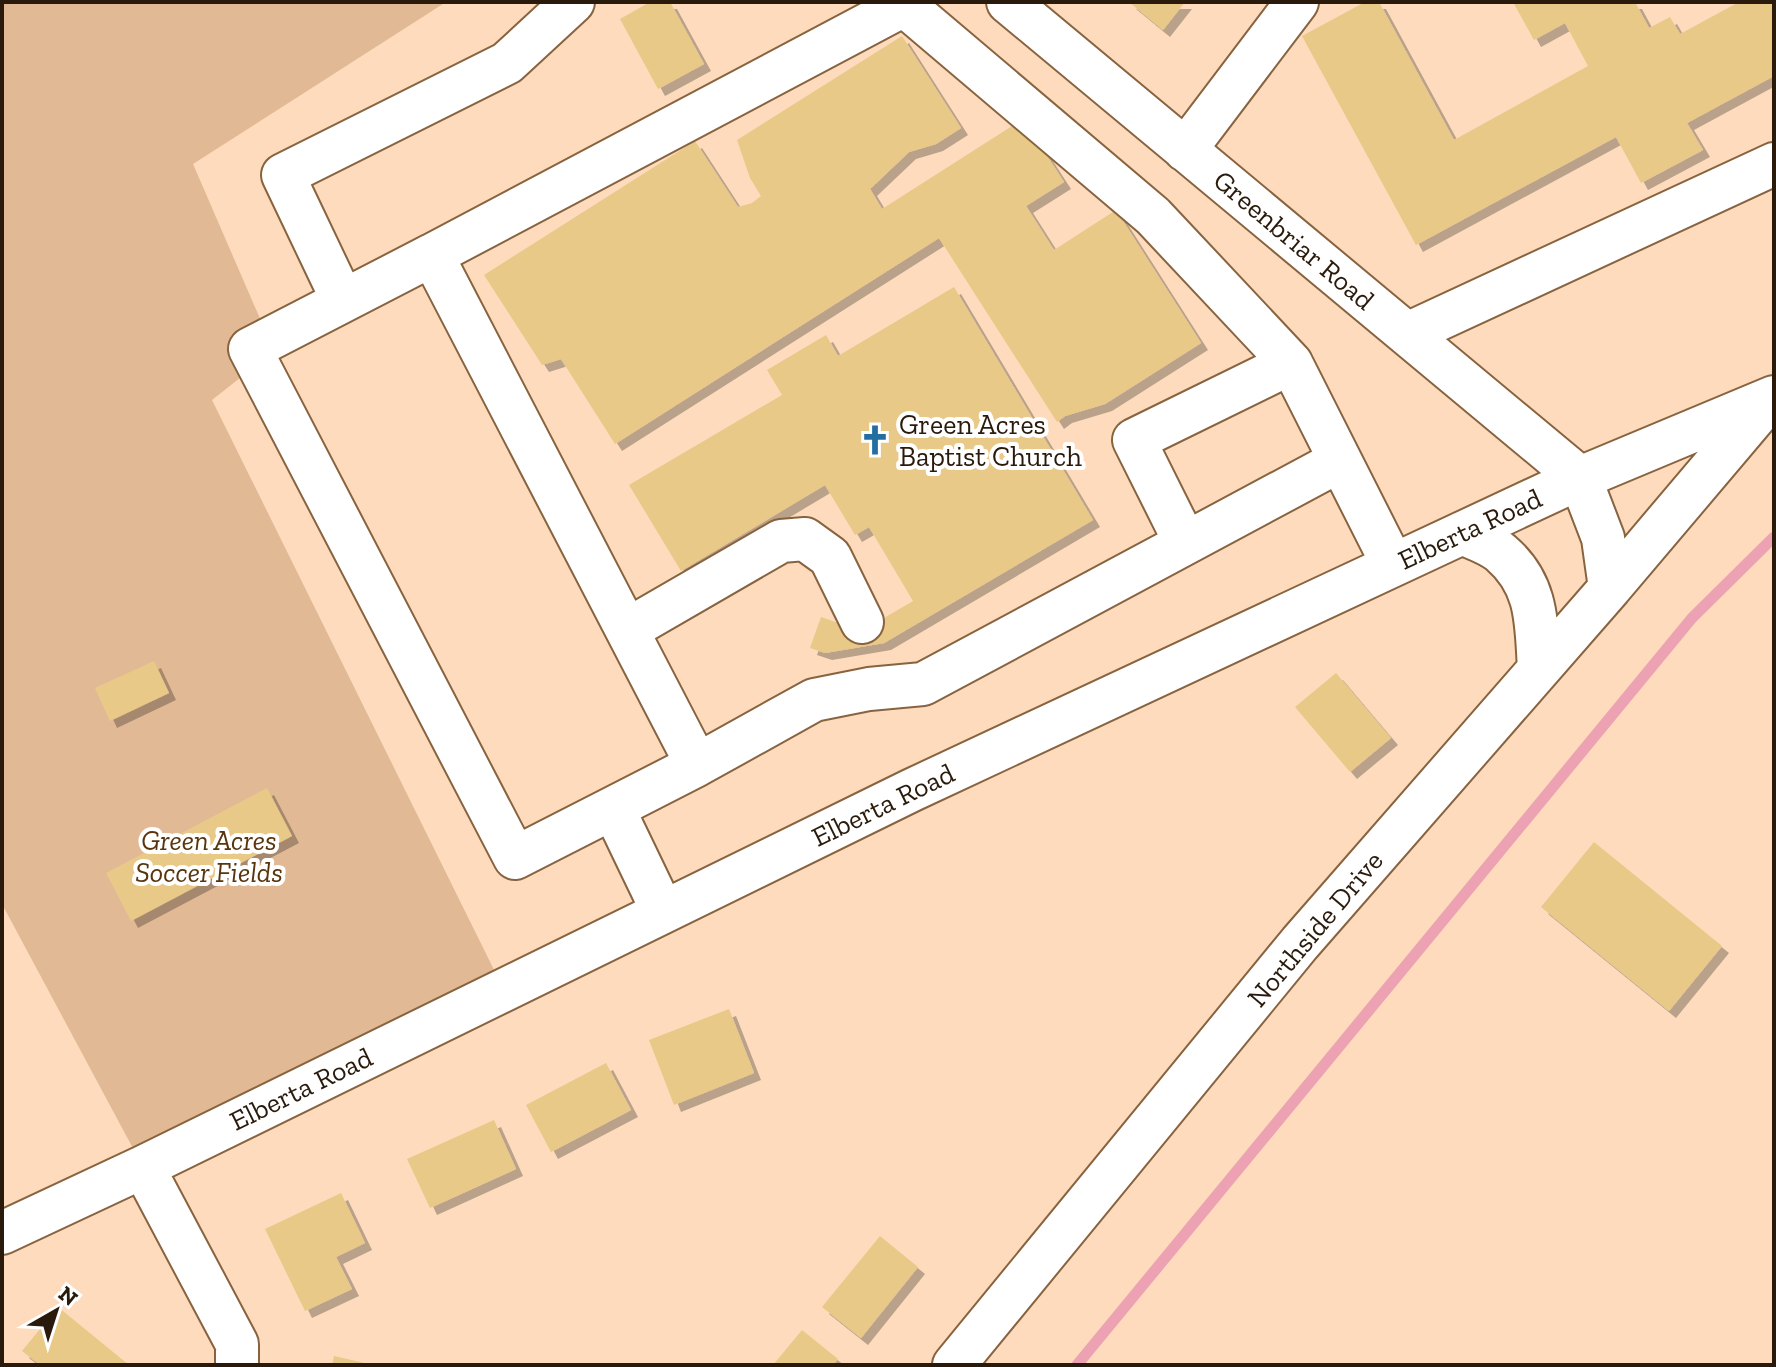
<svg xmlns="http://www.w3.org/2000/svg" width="1776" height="1367" font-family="'Zilla Slab',serif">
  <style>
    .green { fill: #e1b995 }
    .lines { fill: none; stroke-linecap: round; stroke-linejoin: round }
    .stream { stroke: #eca2b3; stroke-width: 11 }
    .building { fill: #e9c988; filter: url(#shadow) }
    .minor-casing { stroke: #88633f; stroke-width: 46 }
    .minor { stroke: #fff; stroke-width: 42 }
    .labels { text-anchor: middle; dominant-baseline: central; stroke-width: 8; stroke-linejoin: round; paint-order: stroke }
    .street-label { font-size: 28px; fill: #291a0b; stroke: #fff }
    .poi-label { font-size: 28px; fill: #291a0b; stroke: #fff; text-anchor: start }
    .park-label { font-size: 28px; font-style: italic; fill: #58350d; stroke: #fff }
  </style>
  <defs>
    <filter id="shadow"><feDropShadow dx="7" dy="7" stdDeviation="0" flood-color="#0004"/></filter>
  </defs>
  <rect width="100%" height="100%" fill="#fddbbc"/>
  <path class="green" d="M2,2H446L193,164L274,351L212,400L504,990L143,1167L2,904Z"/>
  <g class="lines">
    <path class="stream" d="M1077,1365L1692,618L1774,537"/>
  </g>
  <path class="building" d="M650,2H670L704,64L658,89L620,19Z
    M1129,2H1185L1163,30Z
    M1365,2H1379L1454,140L1588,66L1565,23L1534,40L1513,2H1635L1649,28L1670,17L1680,34L1739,2H1774V76L1687,123L1703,150L1641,183L1616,137L1416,245L1302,36Z
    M902,36L961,128L936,144L909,152L870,189L882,209L1023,119L1064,182L1026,206L1054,250L1116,210L1201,343L1105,404L1065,416L1057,422L939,238L615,444L561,359L542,365L484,275L695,141L738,207L752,203L761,196L750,178L737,140Z
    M954,287L1093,520L884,643L825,653L810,648L821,617L841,624L884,618L913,601L869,527L855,535L825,485L681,571L629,485L782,395L767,370L826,335L838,356Z
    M154,661L169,693L110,721L95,688Z
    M1336,673L1391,738L1350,772L1295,707Z
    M267,788L292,836L131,921L106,873Z
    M1594,842L1722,946L1669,1011L1541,907Z
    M729,1009L754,1073L674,1105L649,1040Z
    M606,1063L631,1110L551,1152L526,1105Z
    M494,1120L516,1169L430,1208L407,1159Z
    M341,1193L365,1243L336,1257L352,1289L305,1311L265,1229Z
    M880,1236L918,1267L861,1338L822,1307Z
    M58,1307L129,1365H40L22,1351Z
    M802,1330L838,1359L833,1365H773Z
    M334,1356L369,1364L368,1365H332Z"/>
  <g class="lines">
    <g class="minor-casing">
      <path id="minor" d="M1185,150L1297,2
        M432,255L904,5L1153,216L1291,363L1393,565
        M343,301L283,175L507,63L573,2
        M1407,334L1774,164
        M1462,533C1475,539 1491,544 1501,553C1539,586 1536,624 1539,669
        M1185,542L1134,440L1291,363
        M1610,588L1764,406
        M627,630L781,541L805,539L830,557L862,622
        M697,765L814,700L869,689L923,684L1339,461
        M613,808L697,765L432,255L250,349L515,858L613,808L663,912
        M143,1167L237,1344V1365
        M2,1233L143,1167L912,790L1580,478L1774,397
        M954,1365L1300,943L1610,588L1603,538L1580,478L1008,2"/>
    </g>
    <use href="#minor" class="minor"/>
  </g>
  <defs>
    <g id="church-bare" transform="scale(2.4)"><path d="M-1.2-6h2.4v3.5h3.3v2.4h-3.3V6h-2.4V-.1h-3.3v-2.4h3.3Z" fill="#246da1" stroke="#fff" stroke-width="2.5" paint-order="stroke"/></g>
  </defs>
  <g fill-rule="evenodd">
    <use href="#church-bare" x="875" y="440"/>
  </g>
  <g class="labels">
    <g class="street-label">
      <text transform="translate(1294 240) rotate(40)">Greenbriar Road</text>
      <text transform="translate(1470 529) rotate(-25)">Elberta Road</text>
      <text transform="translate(883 805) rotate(-26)">Elberta Road</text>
      <text transform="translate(1315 929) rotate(-50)">Northside Drive</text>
      <text transform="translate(301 1089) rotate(-26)">Elberta Road</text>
    </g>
    <g class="poi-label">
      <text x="899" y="424">Green Acres<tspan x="899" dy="32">Baptist Church</tspan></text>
    </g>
    <g class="park-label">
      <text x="209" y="840">Green Acres<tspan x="209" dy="32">Soccer Fields</tspan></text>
    </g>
  </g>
  <rect width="1776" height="1367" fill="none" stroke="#291a0b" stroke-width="8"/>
  <g transform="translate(56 1311) rotate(39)" stroke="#ffffff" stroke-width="6" paint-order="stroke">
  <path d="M0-6L14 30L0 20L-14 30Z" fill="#291a0b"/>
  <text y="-12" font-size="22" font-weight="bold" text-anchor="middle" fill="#291a0b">N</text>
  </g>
</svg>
